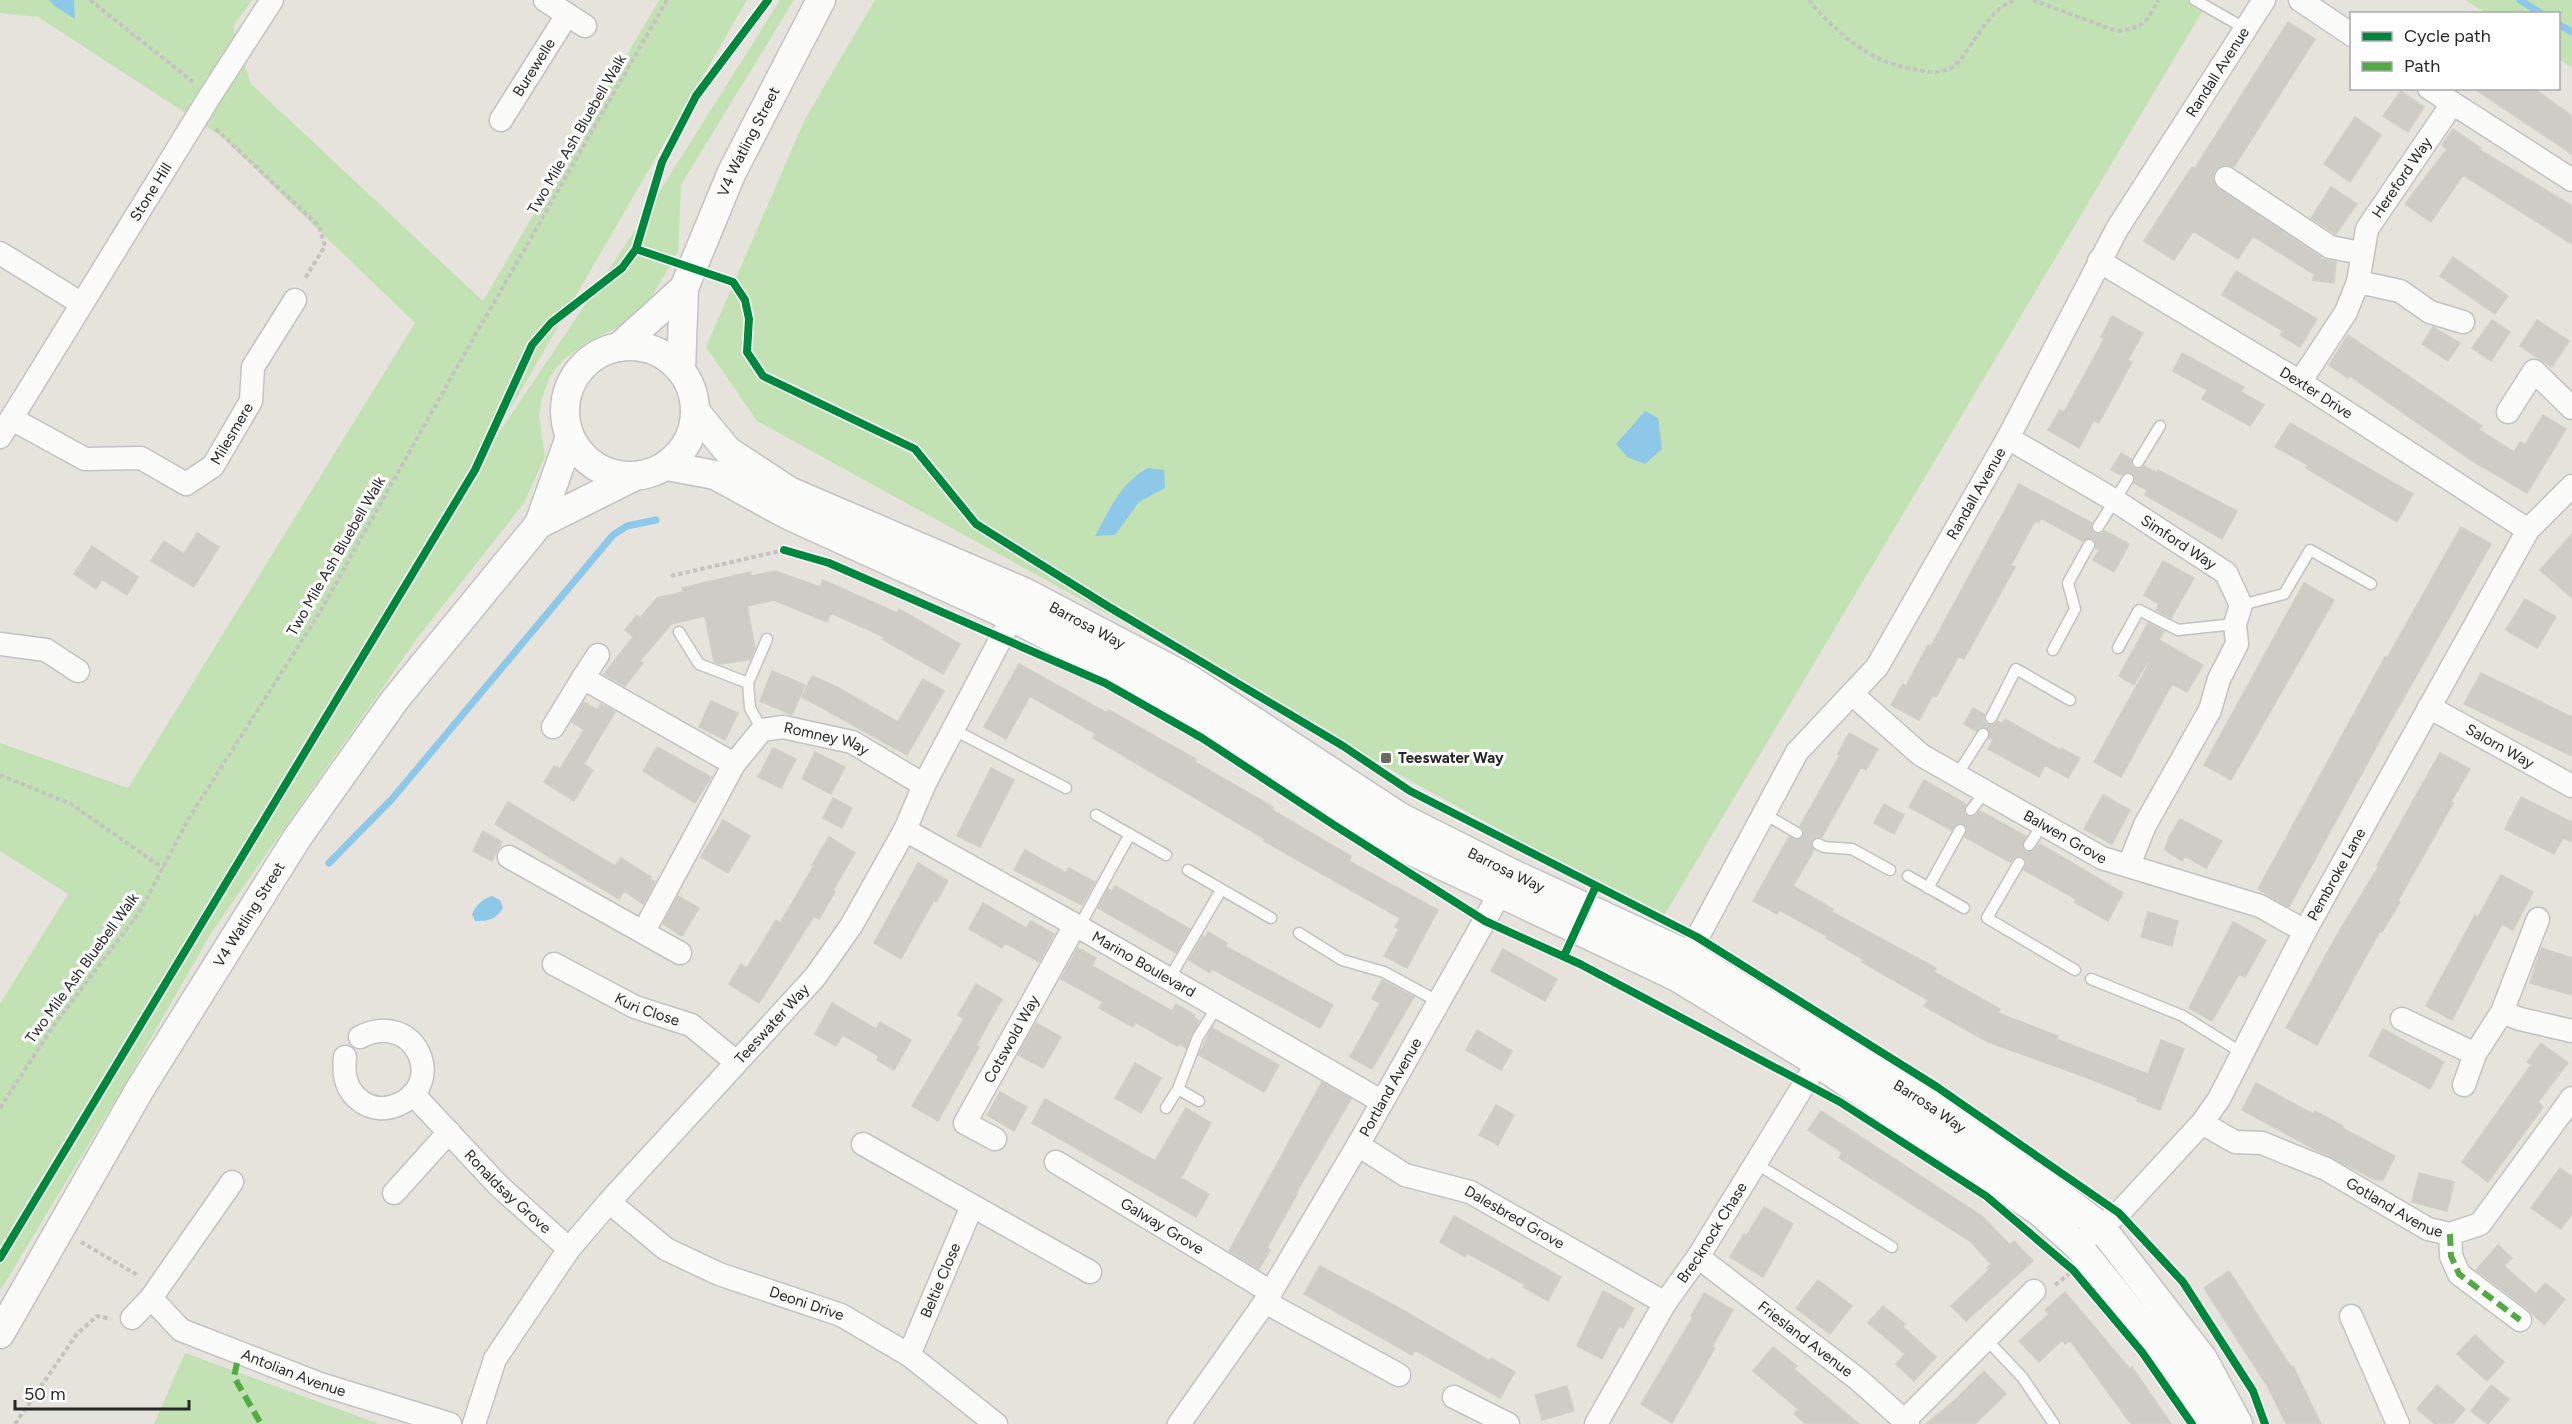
<svg xmlns="http://www.w3.org/2000/svg" width="2572" height="1424" font-family="Figtree,sans-serif">
  <style>
    .green { fill: #c2e2b4 }
    .water { fill: #8ec8e9 }
    .lines { fill: none; stroke-linecap: round; stroke-linejoin: round }
    .stream { stroke: #8ec8e9; stroke-width: 7 }
    .building { fill: #cfccc7; stroke: #d1cec8; stroke-width: 1.5 }
    .service-casing { stroke: #c3c2c2; stroke-width: 13 }
    .minor-casing { stroke: #c3c2c2; stroke-width: 25 }
    .tertiary-casing { stroke: #c3c2c2; stroke-width: 31 }
    .path { stroke: #c4c3c2; stroke-width: 4; stroke-dasharray: 4.5 3; stroke-linecap: butt }
    .service { stroke: #fbfbfa; stroke-width: 10 }
    .minor { stroke: #fbfbfa; stroke-width: 22 }
    .tertiary { stroke: #fbfbfa; stroke-width: 28 }
    .quiet { stroke: #53aa44; stroke-width: 6; stroke-dasharray: 12 6; stroke-linecap: butt }
    .cycleway-casing { stroke: #fff; stroke-width: 11 }
    .cycleway { stroke: #00873e; stroke-width: 8 }
    .poi-dot { fill: #6a6966; stroke: #fff; stroke-width: 2 }
    .labels { text-anchor: middle; dominant-baseline: central; stroke-width: 6; stroke-linejoin: round; paint-order: stroke }
    .street-label { font-size: 15px; fill: #272727; stroke: #fff }
    .poi-label { font-size: 15px; font-weight: bold; fill: #272727; stroke: #fff; text-anchor: start }
  </style>
  <rect width="100%" height="100%" fill="#e6e3dc"/>
  <path class="green" d="M0,0H252L233,27L251,84L483,301L659,0H747L482,458L634,232L780,0H794L681,185L678,252L640,316L586,343L563,360L550,376L542,398L539,416L545,457L524,503L418,637L211,933L122,1089L0,1291V1004L68,894L0,851V743L128,788L415,323L221,136L38,17L0,13Z
    M875,0H2209L1662,919L757,421L706,347L805,119Z
    M2465,0H2572V68L2559,59L2558,14L2486,13Z
    M185,1353L379,1424H154Z"/>
  <path class="water" d="M49,0H74L75,19L56,7Z
    M1645,411L1658,418L1662,449L1645,464L1627,457L1616,444Z
    M1148,468L1164,470L1165,488L1139,502L1115,535L1095,536C1110,509 1120,483 1148,468Z
    M492,896L500,900L503,908C495,920 489,921 475,921L472,914C476,905 482,899 492,896Z"/>
  <g class="lines">
    <path class="stream" d="M2520,0L2542,14
      M2558,24L2572,32
      M329,863L392,799L613,535L627,526L656,520"/>
  </g>
  <path class="building" d="M2288,22L2315,39L2234,167L2226,165L2220,166L2214,171L2213,178L2219,189L2321,257L2320,259L2336,262L2334,283L2313,280L2314,274L2253,236L2238,259L2193,231L2174,260L2144,241L2192,167L2195,168Z
    M2473,88H2533L2572,116V154Z
    M2401,91L2424,107L2408,132L2383,116Z
    M2355,117L2381,135L2350,182L2324,164Z
    M2453,129L2481,148L2480,150L2572,206V244L2463,175L2431,222L2405,204L2447,149L2442,145Z
    M2331,187L2357,204L2336,234L2311,218Z
    M2453,257L2508,296L2495,314L2440,276Z
    M2236,271L2317,319L2300,347L2280,335L2283,331L2222,295Z
    M2112,316L2143,333L2128,360L2132,362L2099,423L2094,420L2079,448L2048,430L2060,410L2064,412L2104,339L2101,337Z
    M2492,320L2510,332L2491,361L2472,348Z
    M2537,320L2569,341L2552,367L2520,346Z
    M2433,327L2460,343L2448,361L2422,344Z
    M2348,335L2482,426L2479,430L2514,452L2520,442L2525,445L2543,415L2566,429L2527,493L2471,460L2350,376L2348,378L2329,365Z
    M2182,353L2244,387L2241,392L2264,405L2250,426L2202,399L2207,390L2173,371Z
    M2290,423L2413,494L2397,522L2306,468L2308,465L2275,447Z
    M2121,453L2131,459V465L2135,469H2141L2144,466L2157,473L2158,470L2237,511L2222,539L2145,495L2147,490L2134,483L2132,473L2128,472L2121,475L2111,470Z
    M2019,484L2092,523L2091,530L2095,534H2101L2105,531L2129,544L2114,572L2093,560L2099,550L2096,549V544L2093,539L2088,538L2082,541L2041,518L2039,523L2035,521L2011,565L2015,567L1964,659L1959,656L1936,697L1933,695L1919,720L1891,705L1903,684L1906,686L1928,645L1931,646Z
    M2461,527L2491,544L2386,729L2289,907L2258,889L2385,657L2387,658Z
    M197,533L219,547L194,587L151,561L164,541L184,554Z
    M2572,534V598L2540,570Z
    M92,546L138,577L127,595L102,579L96,589L74,574Z
    M2163,561L2194,578L2171,618L2156,610L2159,604L2144,595Z
    M775,571L820,587L823,580L897,613L899,609L960,644L943,674L882,639L884,637L831,613L827,622L774,600L747,606L755,648L750,659L721,664L714,662L705,616L671,624L640,661L643,663L625,686L604,674L633,637L625,630L637,615L640,618L657,598L683,592L682,588L750,572L751,576Z
    M2304,583L2334,600L2231,780L2204,765Z
    M2525,599L2556,617L2537,648L2506,630Z
    M2148,623L2164,631L2159,640L2203,665L2187,692L2172,684L2121,777L2094,762L2150,662L2148,661L2134,685L2119,676Z
    M1019,664L1107,713L1109,710L1196,759L1195,762L1273,807L1272,810L1351,856L1349,861L1438,910L1407,968L1384,956L1399,929L1395,927L1400,918L1264,841L1265,839L1093,738L1096,734L1030,696L1006,739L984,727Z
    M772,671L805,685L792,715L760,701Z
    M2481,673L2572,717V756L2464,704Z
    M812,676L837,687L898,722L923,679L944,691L907,755L802,697Z
    M711,701L738,713L725,740L699,727Z
    M584,702L597,710L601,704L615,712L584,764L593,770L574,801L544,782L554,766L560,769L584,730L572,722Z
    M1973,708L1984,714V722L1988,725H1995L1998,721L2002,724L2005,719L2060,750L2061,748L2080,758L2068,778L2045,765L2039,777L1988,749L1993,740L1989,738L1987,728L1980,727L1976,731L1964,724Z
    M1849,733L1878,749L1866,770L1861,767L1822,837H1817L1812,840L1811,845L1814,850L1793,886L1833,909L1832,912L1936,968L1934,972L2000,1009L1998,1013L2058,1036L2056,1039L2148,1074L2161,1040L2184,1049L2160,1110L2137,1101L2138,1098L2088,1078L1988,1042L1924,1006L1928,1000L1862,962L1864,960L1826,938L1827,936L1779,910L1777,914L1753,901L1789,837L1798,840L1804,836V830L1800,826L1840,755L1838,754Z
    M657,747L711,777L695,803L643,771Z
    M773,748L796,759L781,788L758,777Z
    M815,752L845,767L831,794L802,779Z
    M2440,753L2470,769L2451,802L2453,803L2398,901L2400,902L2382,932L2380,931L2317,1045L2286,1028L2337,935L2379,866L2377,865Z
    M991,768L1014,780L980,847L957,836Z
    M1924,780L1966,804L1964,810L1967,816L1974,817L1980,811L2026,836L2022,845L2025,851H2033L2040,844L2123,893L2108,921L2074,902L2076,899L2024,870L2026,862L2022,856H2016L2011,862L2006,860L1965,837L1967,829L1963,823H1957L1951,830L1909,807Z
    M2103,795L2130,810L2112,844L2084,829Z
    M2521,797L2572,822V842L2563,838L2554,854L2505,829Z
    M833,798L852,808L842,828L823,818Z
    M508,802L615,866L621,858L651,877L650,879L655,882L643,904L624,891L619,899L495,824Z
    M1884,804L1904,815L1894,834L1874,823Z
    M2180,819L2222,841L2206,868L2185,856L2182,861L2165,850L2168,839Z
    M723,820L750,836L728,873L701,857Z
    M483,831L502,842L492,861L473,851Z
    M829,837L855,853L833,890L835,892L819,919L814,916L759,1003L729,984L741,964L747,968L776,920L780,923L814,866L812,865Z
    M1025,850L1066,873L1069,868L1095,882L1082,905L1014,870Z
    M918,863L948,881L936,902L934,900L901,959L874,943Z
    M2501,875L2533,892L2513,930L2502,924L2452,1020L2426,1006L2475,915L2478,917Z
    M1115,886L1190,929L1176,953L1098,908L1108,889L1112,891Z
    M678,896L699,908L682,936L663,924Z
    M983,903L1026,928L1031,921L1054,934L1039,962L1005,943L1002,948L969,929Z
    M2148,912L2178,921L2172,946L2141,937Z
    M2233,922L2266,940L2245,977L2239,974L2212,1021L2189,1008Z
    M1208,932L1227,943L1225,946L1333,1005L1320,1028L1212,969L1210,973L1189,960L1203,936L1205,938Z
    M1078,948L1096,958L1092,966L1172,1011L1176,1004L1195,1015L1194,1017L1199,1021L1186,1048L1179,1044L1177,1046L1135,1022L1133,1027L1099,1008L1103,1002L1061,979Z
    M2541,948L2572,958V995L2530,983Z
    M1503,949L1557,979L1545,1001L1491,971Z
    M1382,980L1414,997L1372,1069L1350,1057L1380,1003L1372,999Z
    M976,984L1002,999L976,1046L979,1047L938,1121L912,1106L964,1019L958,1015Z
    M832,1003L876,1029L880,1022L911,1040L894,1070L877,1060L879,1056L843,1035L836,1046L815,1034Z
    M1036,1023L1061,1037L1043,1068L1018,1055Z
    M1212,1028L1279,1065L1264,1092L1199,1055Z
    M2383,1029L2444,1062L2430,1089L2369,1056Z
    M1477,1030L1512,1051L1501,1070L1466,1050Z
    M2541,1043L2568,1063L2538,1102L2543,1107L2488,1182L2462,1162L2531,1065L2527,1062Z
    M1135,1063L1161,1078L1141,1113L1115,1098Z
    M1322,1082L1351,1099L1296,1193L1297,1194L1267,1248L1270,1250L1259,1269L1229,1251Z
    M2256,1083L2313,1114L2315,1111L2343,1126L2342,1128L2395,1156L2383,1180H2376L2314,1149L2242,1110Z
    M1000,1092L1027,1107L1014,1131L987,1115Z
    M1045,1099L1155,1161L1186,1108L1211,1123L1181,1178L1209,1194L1196,1217L1032,1123Z
    M1496,1105L1514,1115L1498,1145L1479,1135Z
    M1821,1111L1982,1216L2010,1245L2014,1241L2033,1261L1966,1321L1951,1306L1989,1270L1987,1268L1991,1264L1970,1241L1839,1158L1842,1152L1808,1130Z
    M2560,1168L2572,1177V1214L2561,1229L2531,1208Z
    M2419,1173L2454,1182L2447,1211L2412,1202Z
    M1764,1207L1793,1224L1763,1277L1730,1257L1744,1234L1747,1235Z
    M1454,1216L1561,1277L1548,1301L1523,1287L1525,1285L1467,1253L1465,1257L1440,1242Z
    M2498,1245L2512,1258L2504,1266L2536,1294L2545,1283L2565,1299L2544,1325L2528,1309L2476,1270Z
    M1320,1266L1401,1309L1490,1361L1491,1358L1515,1372L1500,1398L1415,1350L1412,1355L1304,1294Z
    M2229,1271L2291,1367L2293,1366L2321,1424H2286L2268,1387L2204,1288Z
    M1818,1280L1852,1306L1830,1334L1796,1308Z
    M1603,1291L1634,1308L1623,1328L1619,1326L1602,1359L1577,1346Z
    M2065,1292L2130,1369L2132,1367L2171,1424H2131L2070,1340L2065,1344L2062,1340L2039,1362L2019,1341L2049,1314L2045,1310Z
    M1704,1293L1733,1310L1712,1347L1715,1348L1672,1423L1641,1404L1693,1317L1691,1316Z
    M1883,1306L1905,1324L1903,1327L1936,1357L1914,1381L1896,1364L1905,1354L1868,1323Z
    M2475,1335L2504,1362L2487,1381L2457,1354Z
    M1773,1347L1797,1366L1794,1369L1859,1424H1806L1794,1414L1798,1409L1753,1371Z
    M1984,1371L2006,1394L1975,1424H1926L1954,1401Z
    M2437,1385L2465,1409L2453,1424H2435L2417,1409Z
    M2491,1385L2509,1399L2488,1424L2471,1411Z
    M1567,1386L1574,1411L1542,1420L1535,1395Z"/>
  <g class="lines">
    <g class="service-casing">
      <path id="service" d="M2195,0L2246,29
        M2138,462L2160,426
        M2098,527L2128,479
        M2241,605L2284,594L2310,550L2371,584
        M679,632L699,664L748,683L767,639
        M2118,648L2139,610L2178,630L2235,624
        M2053,650L2075,609L2068,583L2089,545
        M748,683L750,708L762,730
        M1991,718L2016,669L2070,700
        M954,730L1066,788
        M1957,775L1983,734
        M1971,810L1985,792
        M1763,813L1797,833
        M1096,815L1166,855
        M1818,844L1824,847L1852,849L1890,870
        M2029,845L2042,826
        M2019,863L1987,918L2075,970
        M1188,870L1271,918
        M1908,876L1964,908
        M1928,888L1960,830
        M1079,927L1130,834
        M1299,933L1342,960L1384,972L1439,1002
        M1169,979L1221,890
        M2091,979L2183,1016L2242,1053
        M1178,1089L1199,1101
        M1166,1108L1178,1089L1198,1037L1217,1007
        M1755,1163L1892,1247
        M1986,1339L2022,1377L2054,1424"/>
    </g>
    <g class="minor-casing">
      <g id="minor">
        <path d="M545,0L585,26"/>
        <path d="M2300,0L2352,35"/>
        <path d="M2429,88L2572,180"/>
        <path id="s1" d="M501,120L567,15"/>
        <path d="M2226,178L2330,247L2361,253"/>
        <path id="s2" d="M0,253L82,304L210,96L272,0"/>
        <path id="s3" d="M2099,261L2300,382L2528,530"/>
        <path d="M2358,282L2400,291L2430,312L2463,322"/>
        <path id="s4" d="M2300,382L2346,312L2358,282L2367,229L2452,104"/>
        <path d="M2508,412L2534,371L2572,408"/>
        <path id="s5" d="M12,419L85,459L141,458L186,484L213,466L251,401L253,367L295,300"/>
        <path d="M0,437L82,304"/>
        <path id="s6" d="M2008,438L2114,500L2226,573L2241,605L2235,624L2237,644L2219,679L2210,710L2145,825L2129,865"/>
        <path d="M0,644L46,650L78,671"/>
        <path d="M583,678L598,655"/>
        <path id="s7" d="M1852,694L1921,755L2102,858L2260,906L2305,931"/>
        <path id="s8" d="M2429,707L2572,786"/>
        <path d="M553,727L583,678L734,764"/>
        <path id="s9" d="M905,830L1079,927L1381,1101"/>
        <path d="M509,857L680,953"/>
        <path id="s10" d="M644,931L734,764L762,730L783,727L852,742L924,785"/>
        <path id="s11" d="M554,964L635,1007L691,1025L736,1062"/>
        <path id="s12" d="M1680,970L1797,752L1877,667L2008,438L2117,229L2264,0"/>
        <path d="M2502,1012L2520,1019L2572,1031"/>
        <path d="M2402,1019L2475,1054"/>
        <path d="M345,1057C343,1076 346,1091 362,1102C372,1109 386,1110 397,1105C448,1085 416,1009 360,1037"/>
        <path d="M2464,1085L2475,1054L2502,1012L2538,919"/>
        <path id="s13" d="M413,1094L498,1185L569,1249"/>
        <path id="s14" d="M2202,1123L2235,1142L2262,1143L2326,1169L2428,1229L2450,1234L2480,1224L2572,1098"/>
        <path id="s15" d="M995,1139L965,1123L1075,925"/>
        <path d="M863,1144L1090,1272"/>
        <path id="s16" d="M1358,1145L1405,1175L1470,1192L1665,1303"/>
        <path id="s17" d="M1056,1162L1271,1292"/>
        <path d="M394,1193L449,1132"/>
        <path id="s18" d="M609,1202L666,1249L719,1274L841,1315L909,1355L996,1424"/>
        <path d="M2450,1234L2451,1256L2459,1274L2520,1320"/>
        <path id="s19" d="M2078,1246L2100,1226L2119,1213L2202,1123L2219,1099L2305,931L2528,530L2572,486"/>
        <path id="s20" d="M1698,1257L1859,1380L1908,1424"/>
        <path d="M151,1298L232,1182"/>
        <path d="M1265,1302L1399,1375"/>
        <path d="M2351,1316L2398,1424"/>
        <path id="s21" d="M132,1318L151,1298L181,1330L320,1384L450,1424"/>
        <path id="s22" d="M909,1355L972,1206"/>
        <path d="M1454,1397L1508,1424"/>
        <path d="M1905,1420L2034,1291"/>
        <path id="s23" d="M474,1424L495,1359L569,1249L609,1202L815,977L851,926L905,830L924,785L1019,604"/>
        <path id="s24" d="M1179,1424L1265,1302L1358,1145L1508,879"/>
        <path id="s25" d="M1596,1424L1665,1303L1698,1257L1826,1049"/>
      </g>
    </g>
    <g class="tertiary-casing">
      <g id="tertiary">
        <circle cx="630" cy="411" r="65"/>
        <path d="M619,347L684,288"/>
        <path id="s26" d="M681,370L684,288L732,172L821,0"/>
        <path id="s27" d="M695,411L728,451L789,491L1024,592L1189,679L1400,817L1511,873L1688,955L1923,1101L2049,1188L2100,1226L2203,1359L2238,1424"/>
        <path d="M667,466L715,475L788,515L1012,617L1175,702L1391,841L1677,977L1818,1063L2039,1211L2078,1246L2180,1372L2208,1424"/>
        <path d="M539,524L633,477"/>
        <path id="s28" d="M0,1334L140,1089L297,838L394,701L539,524L570,437"/>
      </g>
    </g>
    <path class="path" d="M90,0L193,82
      M1809,0C1829,25 1857,50 1887,62C1897,66 1908,68 1918,70C1932,73 1946,74 1957,63C1975,44 1988,9 2015,0
      M2033,0L2116,31C2142,29 2147,22 2158,0
      M216,129L319,226L325,246L304,280
      M671,576L784,550
      M0,775L71,804L163,868
      M0,1108L54,1025L139,913L189,818L317,617L452,376L667,0
      M81,1242L139,1276
      M2055,1285L2070,1273
      M15,1424L77,1334L97,1316L111,1319"/>
    <use href="#service" class="service"/>
    <use href="#minor" class="minor"/>
    <use href="#tertiary" class="tertiary"/>
    <path class="quiet" d="M2450,1234L2451,1256L2459,1274L2520,1320
      M237,1363L234,1377L261,1424"/>
    <g class="cycleway-casing">
      <path id="cycleway" d="M636,249L733,282L745,300L749,319L747,352L763,376L915,449L976,524L1109,607L1343,746L1410,791L1697,937L1937,1087L2119,1213L2183,1282L2253,1391L2265,1424
        M784,550L829,563L1105,683L1202,738L1334,825L1485,921L1580,964L1840,1102L1986,1196L2073,1270L2142,1352L2192,1424
        M1564,956L1596,886
        M0,1258L475,470L532,345L551,323L622,268L636,249L662,162L696,96L768,0"/>
    </g>
    <use href="#cycleway" class="cycleway"/>
  </g>
  <rect class="poi-dot" x="1380" y="752" width="12" height="12" rx="3"/>
  <g class="labels">
    <g class="street-label">
      <text stroke="none"><textPath href="#s1" startOffset="62">Burewelle</textPath></text>
      <text stroke="none"><textPath href="#s12" startOffset="1050">Randall Avenue</textPath></text>
      <text transform="translate(577 134) rotate(-60)">Two Mile Ash Bluebell Walk</text>
      <text stroke="none"><textPath href="#s26" startOffset="242">V4 Watling Street</textPath></text>
      <text stroke="none"><textPath href="#s4" startOffset="232">Hereford Way</textPath></text>
      <text stroke="none"><textPath href="#s2" startOffset="228">Stone Hill</textPath></text>
      <text stroke="none"><textPath href="#s3" startOffset="254">Dexter Drive</textPath></text>
      <text stroke="none"><textPath href="#s5" startOffset="261">Milesmere</textPath></text>
      <text stroke="none"><textPath href="#s12" startOffset="564">Randall Avenue</textPath></text>
      <text stroke="none"><textPath href="#s6" startOffset="200">Simford Way</textPath></text>
      <text transform="translate(336 556) rotate(-60)">Two Mile Ash Bluebell Walk</text>
      <text stroke="none"><textPath href="#s27" startOffset="452">Barrosa Way</textPath></text>
      <text stroke="none"><textPath href="#s10" startOffset="300">Romney Way</textPath></text>
      <text stroke="none"><textPath href="#s8" startOffset="81">Salorn Way</textPath></text>
      <text stroke="none"><textPath href="#s7" startOffset="258">Balwen Grove</textPath></text>
      <text stroke="none"><textPath href="#s27" startOffset="938">Barrosa Way</textPath></text>
      <text stroke="none"><textPath href="#s19" startOffset="458">Pembroke Lane</textPath></text>
      <text stroke="none"><textPath href="#s28" startOffset="488">V4 Watling Street</textPath></text>
      <text stroke="none"><textPath href="#s9" startOffset="274">Marino Boulevard</textPath></text>
      <text transform="translate(82 968) rotate(-54)">Two Mile Ash Bluebell Walk</text>
      <text stroke="none"><textPath href="#s11" startOffset="104">Kuri Close</textPath></text>
      <text stroke="none"><textPath href="#s23" startOffset="504">Teeswater Way</textPath></text>
      <text stroke="none"><textPath href="#s15" startOffset="130">Cotswold Way</textPath></text>
      <text stroke="none"><textPath href="#s24" startOffset="398">Portland Avenue</textPath></text>
      <text stroke="none"><textPath href="#s27" startOffset="1424">Barrosa Way</textPath></text>
      <text stroke="none"><textPath href="#s13" startOffset="136">Ronaldsay Grove</textPath></text>
      <text stroke="none"><textPath href="#s14" startOffset="213">Gotland Avenue</textPath></text>
      <text stroke="none"><textPath href="#s16" startOffset="174">Dalesbred Grove</textPath></text>
      <text stroke="none"><textPath href="#s17" startOffset="124">Galway Grove</textPath></text>
      <text stroke="none"><textPath href="#s25" startOffset="224">Brecknock Chase</textPath></text>
      <text stroke="none"><textPath href="#s22" startOffset="81">Beltie Close</textPath></text>
      <text stroke="none"><textPath href="#s18" startOffset="225">Deoni Drive</textPath></text>
      <text stroke="none"><textPath href="#s20" startOffset="135">Friesland Avenue</textPath></text>
      <text stroke="none"><textPath href="#s21" startOffset="192">Antolian Avenue</textPath></text>
    </g>
    <g class="poi-label">
      <text x="1398" y="758">Teeswater Way</text>
    </g>
  </g>
  <rect x="2350" y="12" width="210" height="78" fill="#ffffff" stroke="#a9a9a9" stroke-width="1.5"/>
  <rect x="2362" y="32" width="30" height="9" fill="#00873e" stroke="#a9a9a9" stroke-width="1.5"/>
  <text x="2404" y="42" font-size="18" fill="#272727">Cycle path</text>
  <rect x="2362" y="62" width="30" height="9" fill="#53aa44" stroke="#a9a9a9" stroke-width="1.5"/>
  <text x="2404" y="72" font-size="18" fill="#272727">Path</text>
  <path d="M15 1400v9h174v-9" fill="none" stroke="#272727" stroke-width="3"/>
  <text x="24" y="1400" font-size="18" fill="#272727" stroke="#ffffff" stroke-width="4.5" paint-order="stroke">50 m</text>
</svg>
